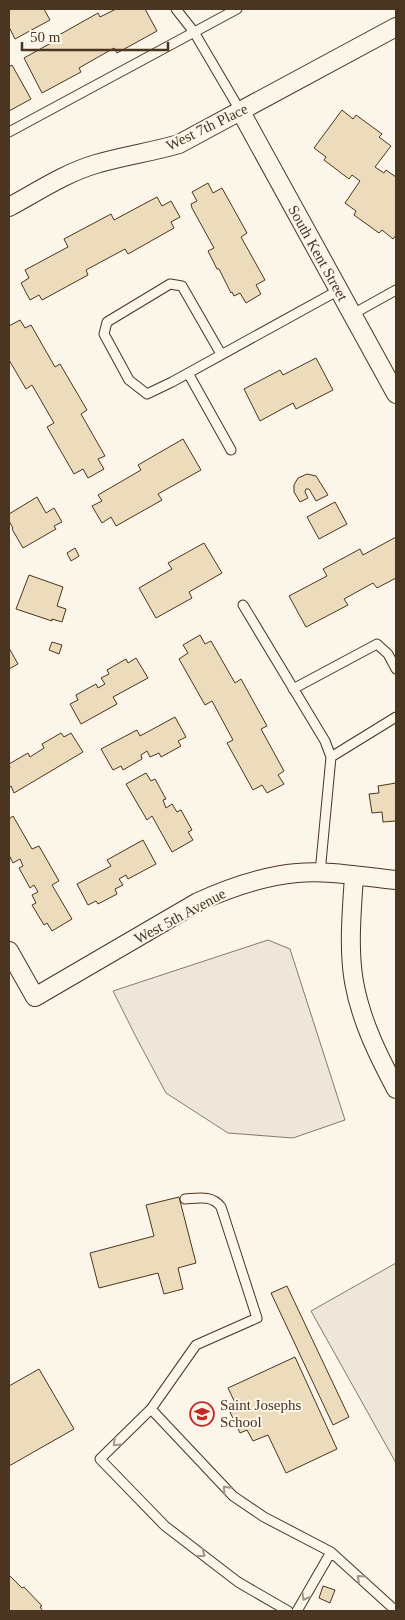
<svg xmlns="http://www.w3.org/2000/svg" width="405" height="1620" font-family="'Times New Roman',serif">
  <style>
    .garden { fill: #ede6d9; stroke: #887966 }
    .building { fill: #ecdcbc; stroke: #4a3520 }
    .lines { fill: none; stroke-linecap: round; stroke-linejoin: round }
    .lane-casing { stroke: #4a3520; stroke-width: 11 }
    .street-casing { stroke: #4a3520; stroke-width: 20 }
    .lane { stroke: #fbf6e9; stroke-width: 9 }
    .street { stroke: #fbf6e9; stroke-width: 18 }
    .oneway { stroke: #a29684 }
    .labels { text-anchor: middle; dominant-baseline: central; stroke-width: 4; stroke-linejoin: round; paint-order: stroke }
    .street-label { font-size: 15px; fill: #4a3520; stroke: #fbf6e9 }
    .poi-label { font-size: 15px; fill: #4a3520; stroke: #fbf6e9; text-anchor: start }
  </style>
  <rect width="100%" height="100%" fill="#fbf6e9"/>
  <path class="garden" d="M268,940L290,949L345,1120L293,1138L228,1133L166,1093L136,1037L113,991Z
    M396,1263V1463L311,1311Z"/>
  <path class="building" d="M9,9H44L50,20L15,39L9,27Z
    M116,9H145L157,31L117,53L114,48L79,68L81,72L42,93L24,58L60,38L59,35L98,13L100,17Z
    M12,65L31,99L9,111V67Z
    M342,110L353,119L356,115L382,134L379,137L391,146L375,167L384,173L386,170L396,177V235L393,239L382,230L379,233L354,215L356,211L345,203L360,181L352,175L349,179L324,160L326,157L314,148Z
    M208,183L213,193L222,188L247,233L241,237L265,280L256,285L261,294L246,303L240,293L234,296L232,292L231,293L219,269H217L208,251L214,248L192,208L191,204L197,201L192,192Z
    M157,197L162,206L171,201L180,217L171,222L174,228L128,254L125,249L86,270L88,275L42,300L39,295L30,300L21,283L29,278L25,270L68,247L64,239L111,214L114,220Z
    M20,320L25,328L31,325L55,367L60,364L87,410L81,414L105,456L98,459L104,469L88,478L83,469L74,474L47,427L54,423L32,385L26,389L9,360V326Z
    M316,358L333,390L296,409L293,403L260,421L244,389L280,370L283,375Z
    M183,439L201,470L158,494L162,500L116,526L111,517L102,523L92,506L102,501L98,495L141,470L138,465Z
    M307,474L316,476L328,495L316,501L309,489H306L305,492L308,498L300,502L294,492V485L298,478Z
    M37,497L46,513L54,508L62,522L54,526L56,529L23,548L12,529L13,528L9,521V514Z
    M335,502L347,524L319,539L307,517Z
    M396,537V578L377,588L373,583L344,599L348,605L306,627L289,596L327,576L323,569L360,549L363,555Z
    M204,543L222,573L189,592L192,598L156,618L139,588L172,569L168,563Z
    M75,548L79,556L71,561L67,553Z
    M29,575L63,587L57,606L66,609L62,622L52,619V621L16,609Z
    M200,635L205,644L211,641L235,683L241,679L267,726L261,729L284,771L278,775L284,784L267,793L262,785L253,790L227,743L233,740L212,701L205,705L179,659L188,653L183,645Z
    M52,642L62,645L59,654L49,650Z
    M9,648L18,664L9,669Z
    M136,658L148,678L113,697L117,704L81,724L70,704L78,700L76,695L96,684L98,688L105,684L101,678L109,674L107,670L126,659L128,663Z
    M175,717L186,737L178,741L181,746L161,757L159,753L150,757L147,751L141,755L142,759L123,770L121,766L113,770L101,749L137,730L140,736Z
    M61,733L64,737L71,733L83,752L14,793L11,786L9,788V769L10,768L9,764L28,753L30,757L44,748L42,744Z
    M146,773L151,781L155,779L166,799L163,800L166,808L172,804L177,812L181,810L192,830L188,832L193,840L172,852L152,816L147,820L126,784Z
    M396,783V821L383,822L382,812L372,813L369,794L379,793L378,786Z
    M13,816L32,849L39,846L59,881L52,885L72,919L52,931L47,923L44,925L32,905L36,903L32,895L38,892L34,885L30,888L19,868L23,866L20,859L13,863L9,855V819Z
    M143,840L156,864L128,879L126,875L119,879L123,885L115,889L117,894L98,904L96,901L88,905L77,884L111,866L107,860Z
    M179,1197L196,1263L178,1268L183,1289L164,1294L158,1273L99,1288L90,1253L154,1236L146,1205Z
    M287,1286L349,1417L333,1425L271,1293Z
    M295,1357L337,1449L286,1473L268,1435L253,1441L247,1430L240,1433L230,1412L238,1409L228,1388Z
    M39,1369L74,1429L9,1466V1469V1386Z
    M9,1575L22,1588L24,1587L42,1606L40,1607L43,1611H9Z
    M323,1586L335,1590L330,1603L319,1598Z"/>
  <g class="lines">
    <g class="lane-casing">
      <path id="lane" d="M176,9L194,32L241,112
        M9,132L237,9
        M353,314L396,290
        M221,354L182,286L170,284L107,322L104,334L129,380L147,394L172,382L339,290
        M188,373L231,450
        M243,605L325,741L331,757L320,873
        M293,689L377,644L388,654L396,669
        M331,757L396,717
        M185,1199C199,1198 212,1195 221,1207L257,1318L196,1345L151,1409L100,1459L165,1526L238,1582L288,1611
        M151,1409L233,1496L264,1517L331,1552L396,1611
        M297,1611L331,1552"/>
    </g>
    <g class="street-casing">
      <path id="street" d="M241,112L396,394
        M9,207C37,192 65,173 96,164C123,156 152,152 179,144L396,27
        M354,875C352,910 348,947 354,982C361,1021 378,1055 396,1089
        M9,951L35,997L198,902C229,888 262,876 297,873C330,870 363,877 396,880"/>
    </g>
    <use href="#lane" class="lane"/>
    <use href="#street" class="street"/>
  </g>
  <defs><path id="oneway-chevron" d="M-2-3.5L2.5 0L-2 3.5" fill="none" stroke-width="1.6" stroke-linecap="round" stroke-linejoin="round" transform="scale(1.25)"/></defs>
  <g class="oneway">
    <use href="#oneway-chevron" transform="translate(116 1443) rotate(136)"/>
    <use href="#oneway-chevron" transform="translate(226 1489) rotate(-133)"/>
    <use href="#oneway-chevron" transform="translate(202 1554) rotate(37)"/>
    <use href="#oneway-chevron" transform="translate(360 1578) rotate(-138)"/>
    <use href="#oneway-chevron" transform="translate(305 1597) rotate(120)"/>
  </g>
  <defs>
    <g id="school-ring" transform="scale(1.25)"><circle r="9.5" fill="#fbf6e9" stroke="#c62828" stroke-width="1.5"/><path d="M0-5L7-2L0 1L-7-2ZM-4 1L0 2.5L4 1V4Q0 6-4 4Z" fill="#c62828"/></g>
  </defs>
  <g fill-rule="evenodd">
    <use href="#school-ring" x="202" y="1414"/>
  </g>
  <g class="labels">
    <g class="street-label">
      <text transform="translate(207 127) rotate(-26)">West 7th Place</text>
      <text transform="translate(318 253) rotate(61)">South Kent Street</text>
      <text transform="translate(180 916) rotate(-28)">West 5th Avenue</text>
    </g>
    <g class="poi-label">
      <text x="220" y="1405">Saint Josephs<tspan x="220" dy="17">School</tspan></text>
    </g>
  </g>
  <rect width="405" height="1620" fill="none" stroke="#4a3520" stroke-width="20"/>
  <path d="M22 42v8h146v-8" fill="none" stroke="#4a3520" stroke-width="2.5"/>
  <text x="30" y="42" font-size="15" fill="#4a3520" stroke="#fbf6e9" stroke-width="4" paint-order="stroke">50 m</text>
</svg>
